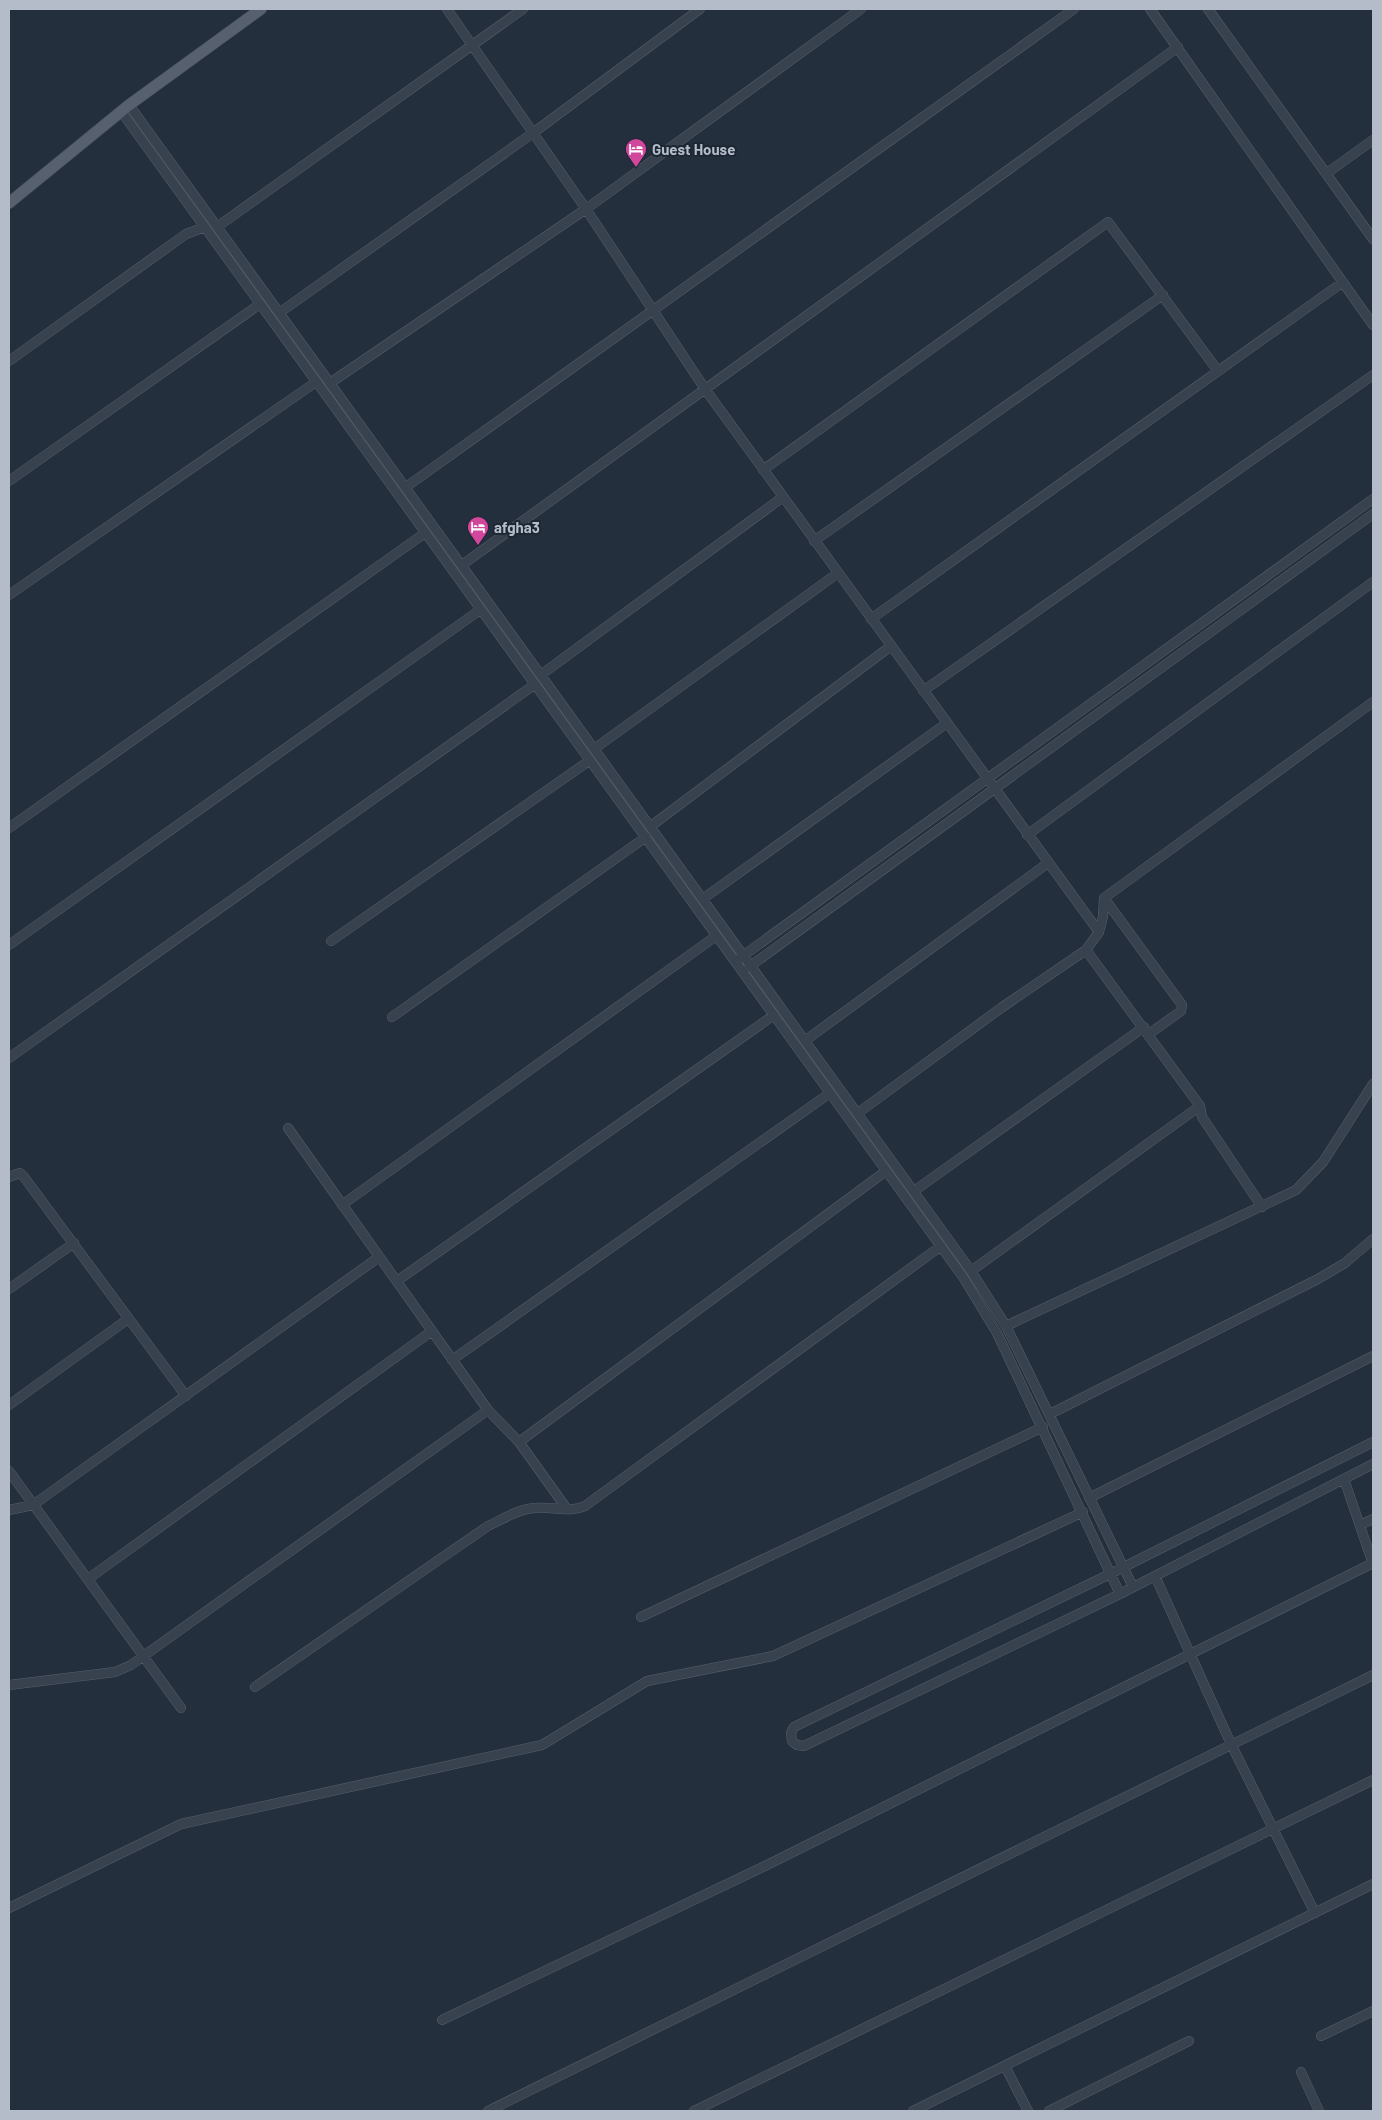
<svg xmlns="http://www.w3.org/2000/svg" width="1382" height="2120" font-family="Barlow,sans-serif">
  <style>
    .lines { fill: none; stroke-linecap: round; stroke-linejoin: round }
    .minor-casing { stroke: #565f6c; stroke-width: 10 }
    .major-casing { stroke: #414a57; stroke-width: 12 }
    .minor { stroke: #38414e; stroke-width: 9 }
    .major { stroke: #56606e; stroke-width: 11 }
    .labels { text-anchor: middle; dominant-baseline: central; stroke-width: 4; stroke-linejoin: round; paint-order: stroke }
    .poi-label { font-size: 15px; font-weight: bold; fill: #b4bcc9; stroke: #1d2633; text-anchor: start }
  </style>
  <rect width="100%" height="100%" fill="#242f3e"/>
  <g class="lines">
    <g class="minor-casing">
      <path id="minor" d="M447,9L586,209L705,389L1099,932L1086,950L1200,1106L1202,1117L1262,1207
        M1150,9L1373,325
        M1208,9L1373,239
        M129,105L971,1271L1006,1326L1133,1587
        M121,111L963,1277L997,1333L1120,1594
        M1327,173L1373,140
        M217,227L523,9
        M279,313L533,133L700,9
        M9,361L186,234L205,227
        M330,383L586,209L861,9
        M763,470L1108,222L1218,371
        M9,481L260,304
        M406,487L1074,9
        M814,541L1163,295
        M462,565L1178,47
        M9,595L316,382
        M871,619L1343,282
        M542,674L783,497
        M923,691L1373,375
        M594,749L838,573
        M651,826L891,646
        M9,828L425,533
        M1027,835L1373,582
        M704,898L947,723
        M1104,898L1182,1005L1181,1011L1149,1034
        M1099,932L1103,917L1104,898L1373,702
        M331,941L589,761
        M9,945L480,610
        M740,958L1373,499
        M749,967L1373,514
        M392,1017L646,837
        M806,1040L1048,863
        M9,1058L534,685
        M858,1113L1001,1008L1086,950
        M288,1128L488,1410L519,1442L567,1509
        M9,1177L20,1173L24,1177L186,1396
        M914,1191L1144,1027
        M342,1205L716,936
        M971,1271L1200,1106
        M397,1281L774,1015
        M9,1289L74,1243
        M1006,1326L1296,1190L1323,1162L1373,1084
        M452,1360L830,1093
        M9,1405L128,1319
        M1050,1414L1318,1279L1345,1263L1373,1239
        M519,1442L886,1171
        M1373,1442L1110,1574L794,1727L791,1733L792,1741L797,1745L804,1746L1120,1594L1373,1464
        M9,1471L181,1708
        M1344,1479L1373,1564
        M1089,1498L1373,1356
        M9,1510L33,1505L379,1257
        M1360,1525L1373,1519
        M1155,1576L1231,1744L1315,1913
        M88,1579L432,1331
        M641,1617L1043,1427
        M9,1685L115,1672L131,1665L488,1410
        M255,1687L488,1526C503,1519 518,1509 535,1508C552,1506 569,1513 585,1506L941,1246
        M9,1908L181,1824L542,1745L647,1681L773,1656L1083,1512
        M442,2020L765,1866L1373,1563
        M1321,2036L1373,2011
        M1005,2066L1028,2111
        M1301,2072L1319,2111
        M488,2111L1373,1675
        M694,2111L1373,1780
        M913,2111L1373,1884
        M1049,2111L1189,2041"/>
    </g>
    <g class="major-casing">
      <path id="major" d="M9,203L129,105L261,9"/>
    </g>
    <use href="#minor" class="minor"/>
    <use href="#major" class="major"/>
  </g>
  <defs>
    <g id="hotel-pin" transform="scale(1.125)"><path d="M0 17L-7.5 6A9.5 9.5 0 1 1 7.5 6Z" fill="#d1479c" stroke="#1d2633"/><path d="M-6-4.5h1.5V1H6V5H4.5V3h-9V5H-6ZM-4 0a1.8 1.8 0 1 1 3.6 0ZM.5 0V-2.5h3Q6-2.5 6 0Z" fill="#fff"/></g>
  </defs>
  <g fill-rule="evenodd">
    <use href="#hotel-pin" x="636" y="149"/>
    <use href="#hotel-pin" x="478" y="527"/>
  </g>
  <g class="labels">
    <g class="poi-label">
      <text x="652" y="149">Guest House</text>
      <text x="494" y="527">afgha3</text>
    </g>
  </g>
  <rect width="1382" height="2120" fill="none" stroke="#b4bcc9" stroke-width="20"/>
</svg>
